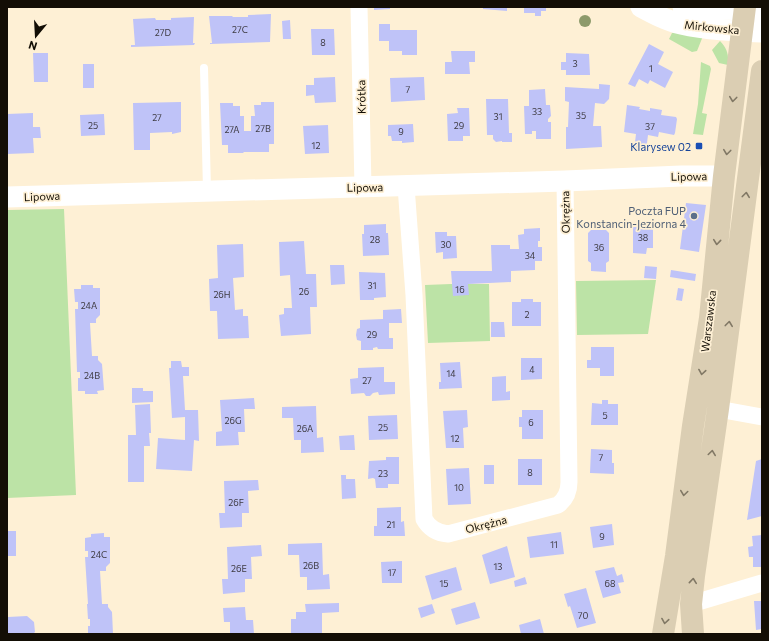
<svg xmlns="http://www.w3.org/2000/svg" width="769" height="641" font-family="Commissioner,sans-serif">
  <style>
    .green { fill: #bce3a6 }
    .building { fill: #bfc3f8 }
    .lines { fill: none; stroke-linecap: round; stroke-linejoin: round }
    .service { stroke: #fff; stroke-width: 8 }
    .minor { stroke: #fff; stroke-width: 17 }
    .tertiary { stroke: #fff; stroke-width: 21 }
    .secondary { stroke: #dbceb3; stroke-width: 22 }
    .tree { fill: #8d9a6b }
    .oneway { stroke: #817865 }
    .transit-dot { fill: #1a4fb4; stroke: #fef0d5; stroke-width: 1.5 }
    .service-dot { fill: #5c6f8a; stroke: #fef0d5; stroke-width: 1.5 }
    .labels { text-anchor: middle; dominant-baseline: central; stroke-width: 3.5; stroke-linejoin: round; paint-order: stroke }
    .number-label { font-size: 9px; fill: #3e3b42 }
    .street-label { font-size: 11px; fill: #130e05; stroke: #fef0d5 }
    .transit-label { font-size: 11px; fill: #164399; stroke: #fef0d5; text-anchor: end }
    .service-label { font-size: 11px; fill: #4e5e75; stroke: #fef0d5; text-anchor: end }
  </style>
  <rect width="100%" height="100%" fill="#fef0d5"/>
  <path class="green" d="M675,32L703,36L697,51L692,52L669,39L672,33Z
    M720,41C727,48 729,55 728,65L719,63L712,50Z
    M701,62L710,66L711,69L702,113L707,114L703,135L693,134L698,104Z
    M64,209L76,495L7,498V210Z
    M656,280L648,334L577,335L576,281Z
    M451,284H489L490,341L428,343L425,285Z"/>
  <path class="building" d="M374,7H390V9L374,10Z
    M483,7H507V11L483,9Z
    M524,7H546V11H541V16H535V13H524Z
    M271,14L270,42L210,44V43H212L209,16H233L232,17H248V15Z
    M194,17L193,43H195L194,45L131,47V45H135L133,19L155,18L156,20H171V18Z
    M290,20L291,39H283L282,21Z
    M379,24H390V30H417V55H402V51H389V41H379Z
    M311,29H334L335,55H312Z
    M649,44L664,52L658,64L673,72L665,88L650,80L648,84L639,79L635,87L628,84Z
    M451,51H475V62H469L470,74H445V62H452Z
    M33,53H48V82H34Z
    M566,53L589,54L590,75H566V70H561V62H566Z
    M83,64H94V88H83Z
    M335,77L336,102L315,103L314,95L306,96V85H314V78Z
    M424,77L425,100L391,102L390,78Z
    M599,84L610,85L609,99L604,104L595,103L593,126H601L602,147L566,149V127H568L569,102L565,101V87L599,89Z
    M545,89L546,105H550L551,116L548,119V122H551V139H536V131H532V134H525L524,106H529V90Z
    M486,99H508L509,133H512V142H502V141L496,142L493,139V135H487Z
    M181,102V132L172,134V132L150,133V150H134L133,103Z
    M261,102H274V144H269V152H243L244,153H228V145H222L220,103H233V106H240V116H244V131H251V116H255L254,105H261Z
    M627,105L640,107L639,109L650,111V108L662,110L661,115L676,117L677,119L675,133L674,135L659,132L658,137L648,135L646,151L634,150L636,134L624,132Z
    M457,108H469L470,136H463V141H448L447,114L458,113Z
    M33,113V127H40L41,138H33L34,153L7,154V114Z
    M104,114L105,135L81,136L80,115Z
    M413,124L414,142L402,143V141H392L391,136H388V125Z
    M328,125L329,153L305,154L303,126Z
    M686,203L706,205L699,252L680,249Z
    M386,224V233H388L389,255L363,256L362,234H364V225Z
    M633,227H653V248H647L646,254L633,253Z
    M540,228V241H538V247H542V261H535V270L511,271V282L468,284L469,295L453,296L451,271H492L491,245H510V249H519L518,235L524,234V229Z
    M591,230H606L609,233V261L606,263V272L591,271V263L588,261V233Z
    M435,232H447V236H456L457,258L443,259V252L436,253Z
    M304,241L306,274H316L317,307H310L311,334L281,336L279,315L284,314V308H292L290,275L280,276L279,242Z
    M243,244L244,277L233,278L235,310L243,309V316H248L249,338L218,339L217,311H210L209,279L218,278L217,245Z
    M330,265H344L345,284L331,285Z
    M645,266L657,267L656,279L644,278Z
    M671,270L696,274L695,281L670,277Z
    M359,272L385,273L386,297L374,298V300H360Z
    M81,285H93V288H100V315L96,319V323H90L92,356H98V360L102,364L104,390L97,391L98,394H85V391H78V378H80V372H77L75,309H78V302H75L74,289H81Z
    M678,288L684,289L682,301L676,300Z
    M521,299H533V302H541V326H512V302H521Z
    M401,309L402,323H389V338H393V349H378L377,347L373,348V350H361V341L357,340L356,335L357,329L360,328V320L383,319V310Z
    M491,322H504L505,337H491Z
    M591,347H614V376H600V368H587V360H591Z
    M521,358H542V379L521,380Z
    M171,361H181L182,367H189V376H183L185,410H198L199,441L194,440L192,471L156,469L158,438L185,440V417L172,418L169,368H171Z
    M460,362L462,388L439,389V382H441L440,363Z
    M384,367V382H395V394L379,395L378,392L373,393L370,396H366L364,393L351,394L350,379L358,378V368Z
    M506,376V392L510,391V400L492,401V377Z
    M132,388H143V391H153V402L132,403Z
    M254,398L255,409H244L245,432H238L239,445L216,446V432L222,431L220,400Z
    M602,400H608V404H618V425H591L592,403L602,404Z
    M150,404L151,433H149L150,446H144V482H128V435H136L135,405Z
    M316,406L317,438L323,437L324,452L301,453V440H294L293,418H282V407Z
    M467,410L468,427L463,428L464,448H446L443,411Z
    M522,410H543V439H522V427H519V417H522Z
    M397,415L398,439L369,440L368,416Z
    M354,435L355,450H340L339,436Z
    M591,449L612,450V463H614V474L590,473Z
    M386,457H399V484H388V488H376L375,479L373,478L368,479L369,461L386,460Z
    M518,459H542V485H518Z
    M762,459V516L747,520L756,461Z
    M484,465H494V484H484Z
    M469,468L471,504L448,505L446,469Z
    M341,475H346V479H355L356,498L342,499Z
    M258,480L259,490L248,491L249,513H242V527L220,528L219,513H225L224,481Z
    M401,507V522L404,521L405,536H374V526H377V508Z
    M612,524L614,545L593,548L590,527Z
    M7,531H16V556H7Z
    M561,532L564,554L530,558L527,537Z
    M104,533V537H110V563L106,567V571H100L102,604H108V607L112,612L113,634H88V626H90V619H88L87,604H88L85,557H88V551H85V538L91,537V534Z
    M762,535V567H753V557H749L748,547L753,546L752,536Z
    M322,543L323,575L329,574L330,589L307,590V577H300L299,555H288V544Z
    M261,545L262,556L251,557L252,579H245V592L223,594L222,579H228L227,547Z
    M507,546L515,577L490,584L482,555Z
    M402,561V583H382L381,562Z
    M456,567L462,590L432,600L425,576Z
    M614,567L617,576L622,574L624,582L618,583L621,593L603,598L595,571Z
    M525,577L527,584L515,587L514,581Z
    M586,588L596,623L577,628L570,606L568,607L564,594Z
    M754,601H762V629L756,630Z
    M475,602L480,618L456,625L451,609Z
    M339,603V612L322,613V634H291V619H296V612H306L305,604Z
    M432,604L435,613L421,618L418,608Z
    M245,607L246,620H253L254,634H230V622H224L223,608Z
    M27,616L34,622L35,632L33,634H7L8,617Z
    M540,619L544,634H521L519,625Z"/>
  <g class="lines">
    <path class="service" d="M204,68L207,190"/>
    <path class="minor" d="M359,7L363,187
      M406,186L414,295L424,519C429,528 437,533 448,534L558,505C566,499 569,492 569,482L565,181
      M718,409L762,417
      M691,604L762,583"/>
    <path class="tertiary" d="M641,7C654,14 667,21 681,24C707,30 735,31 762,32
      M683,7L762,11
      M7,197L565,181L681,176H724"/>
    <path class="secondary" d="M663,634L676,556L693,426L710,318L724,176L745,7
      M693,634L691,604L694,576L718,409L762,71"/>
  </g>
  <circle class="tree" cx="585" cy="21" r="6"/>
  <defs><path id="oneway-chevron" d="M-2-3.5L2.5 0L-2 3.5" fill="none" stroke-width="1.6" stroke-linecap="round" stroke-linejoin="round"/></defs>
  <g class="oneway">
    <use href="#oneway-chevron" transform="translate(733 99) rotate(97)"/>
    <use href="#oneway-chevron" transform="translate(727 152) rotate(97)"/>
    <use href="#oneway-chevron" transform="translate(746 195) rotate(-83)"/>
    <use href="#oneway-chevron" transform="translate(717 242) rotate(96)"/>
    <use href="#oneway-chevron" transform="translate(729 324) rotate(-83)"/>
    <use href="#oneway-chevron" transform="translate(702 372) rotate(99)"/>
    <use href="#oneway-chevron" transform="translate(712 453) rotate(-82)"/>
    <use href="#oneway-chevron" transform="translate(684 493) rotate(98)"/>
    <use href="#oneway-chevron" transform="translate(693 581) rotate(-84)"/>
    <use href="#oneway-chevron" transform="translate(665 621) rotate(99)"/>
  </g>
  <rect class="transit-dot" x="695" y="142" width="8" height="8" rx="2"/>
  <circle class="service-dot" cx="694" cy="216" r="4"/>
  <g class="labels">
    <g class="number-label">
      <text x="240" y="29">27C</text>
      <text x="163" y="32">27D</text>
      <text x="323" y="42">8</text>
      <text x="575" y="63">3</text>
      <text x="651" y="68">1</text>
      <text x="408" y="89">7</text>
      <text x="537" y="111">33</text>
      <text x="581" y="115">35</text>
      <text x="498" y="116">31</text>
      <text x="157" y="117">27</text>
      <text x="93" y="125">25</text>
      <text x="459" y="125">29</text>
      <text x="650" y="126">37</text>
      <text x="263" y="128">27B</text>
      <text x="232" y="129">27A</text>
      <text x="401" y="131">9</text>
      <text x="316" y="145">12</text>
      <text x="643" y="237">38</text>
      <text x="375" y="239">28</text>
      <text x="446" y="244">30</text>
      <text x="599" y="247">36</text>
      <text x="530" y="255">34</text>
      <text x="372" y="285">31</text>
      <text x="460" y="289">16</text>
      <text x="304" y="291">26</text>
      <text x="222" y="294">26H</text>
      <text x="89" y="305">24A</text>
      <text x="527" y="314">2</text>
      <text x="372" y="334">29</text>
      <text x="532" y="369">4</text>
      <text x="451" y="373">14</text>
      <text x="92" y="375">24B</text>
      <text x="367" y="380">27</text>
      <text x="605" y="415">5</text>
      <text x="233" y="420">26G</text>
      <text x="531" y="422">6</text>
      <text x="383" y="427">25</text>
      <text x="305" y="428">26A</text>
      <text x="455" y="438">12</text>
      <text x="601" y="457">7</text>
      <text x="530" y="472">8</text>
      <text x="383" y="473">23</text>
      <text x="459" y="487">10</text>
      <text x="236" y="502">26F</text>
      <text x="391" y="524">21</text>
      <text x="602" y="536">9</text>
      <text x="554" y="544">11</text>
      <text x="99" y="554">24C</text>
      <text x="311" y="565">26B</text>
      <text x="498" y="566">13</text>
      <text x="239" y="568">26E</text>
      <text x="392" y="572">17</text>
      <text x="444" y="583">15</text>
      <text x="610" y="583">68</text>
      <text x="583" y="615">70</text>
    </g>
    <g class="street-label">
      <text transform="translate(712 27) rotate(6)">Mirkowska</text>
      <text transform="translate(361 97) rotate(-91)">Krótka</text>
      <text transform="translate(689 176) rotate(-1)">Lipowa</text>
      <text transform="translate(365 187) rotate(-1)">Lipowa</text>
      <text transform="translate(42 196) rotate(-2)">Lipowa</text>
      <text transform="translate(565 212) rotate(-91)">Okrężna</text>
      <text transform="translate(708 321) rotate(-83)">Warszawska</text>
      <text transform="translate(486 524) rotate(-14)">Okrężna</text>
    </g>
    <g class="transit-label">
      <text x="691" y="146">Klarysew 02</text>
    </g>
    <g class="service-label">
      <text x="686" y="210">Poczta FUP<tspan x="686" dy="13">Konstancin-Jeziorna 4</tspan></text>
    </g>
  </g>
  <rect width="769" height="641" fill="none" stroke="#130e05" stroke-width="16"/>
  <g transform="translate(36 36) rotate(198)" stroke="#fef0d5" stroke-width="3" paint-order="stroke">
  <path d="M0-3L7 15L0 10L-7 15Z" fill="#130e05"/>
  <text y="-6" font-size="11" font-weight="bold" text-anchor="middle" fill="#130e05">N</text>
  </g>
</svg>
